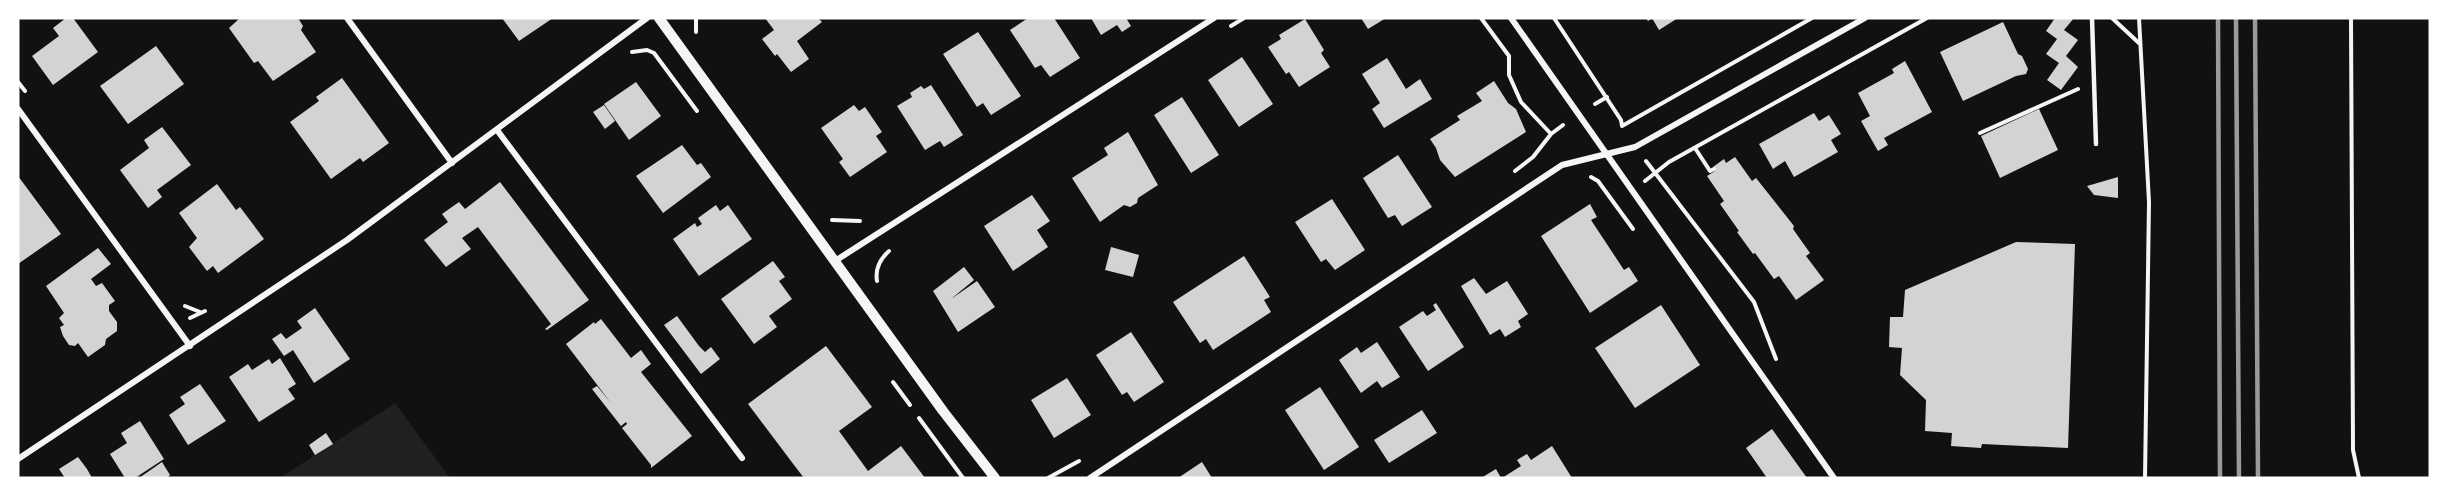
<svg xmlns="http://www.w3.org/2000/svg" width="2448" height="496" font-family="Helvetica,sans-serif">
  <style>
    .green { fill: #202020 }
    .building { fill: #d3d3d3 }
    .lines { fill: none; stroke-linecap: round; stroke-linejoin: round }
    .path { stroke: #f5f5f5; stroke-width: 4 }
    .service { stroke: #f5f5f5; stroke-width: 4.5 }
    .minor { stroke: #f5f5f5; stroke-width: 6 }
    .tertiary { stroke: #f5f5f5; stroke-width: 10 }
    .rail { stroke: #9a9a9a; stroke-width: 4.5 }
  </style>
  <rect width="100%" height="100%" fill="#111"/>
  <path class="green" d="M395,403L450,478H280Z"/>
  <path class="building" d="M66,18H73L98,52L53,85L32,56L59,36L53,28Z
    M240,18H298L303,26L301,30L316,52L273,81L258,61L254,63L229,28Z
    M502,18H553L519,41Z
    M765,18H818L822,22L797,41L809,59L791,72L777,54L775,56L762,39L774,30Z
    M1028,18H1054L1080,58L1050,77L1041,65L1035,68L1010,30Z
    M1091,18H1126L1131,26L1122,32L1117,25L1101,35Z
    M1361,18H1386L1368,29Z
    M1646,18H1678L1659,30L1652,18L1648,21Z
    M2055,18H2074L2064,30L2078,40L2066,56L2078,67L2061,90L2047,80L2059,63L2046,54L2057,39L2046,31Z
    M1305,19L1324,50L1321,53L1330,67L1299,87L1289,72L1286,74L1268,47L1281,39L1279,35Z
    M2003,22L2018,54L2022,56L2028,69L2026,74L2016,76L1963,101L1940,52Z
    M978,32L1021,96L991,115L983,103L977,107L943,54Z
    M156,46L184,84L128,124L100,86Z
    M1242,57L1273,104L1239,127L1208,80Z
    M1387,58L1406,89L1420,79L1432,99L1384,128L1372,109L1380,103L1362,74Z
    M1905,61L1932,112L1884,138L1888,145L1878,151L1861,121L1870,116L1858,93L1894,73L1892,69Z
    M342,78L389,143L363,162L360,158L331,179L290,122L319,101L316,97Z
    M1494,81L1508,103L1516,109L1526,132L1455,177L1440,160L1436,148L1430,139L1460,120L1457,116L1482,101L1476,93Z
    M636,82L661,116L629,140L604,104Z
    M931,85L963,135L944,147L940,141L925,150L897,106L912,97L910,93L921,86L924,89Z
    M1182,97L1219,155L1191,173L1154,115Z
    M604,105L615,121L605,129L593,112Z
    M854,105L859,111L865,107L882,132L876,136L887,152L850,177L839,162L843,159L821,128Z
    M2039,109L2058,150L2000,178L1981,136Z
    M1814,113L1819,121L1829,115L1841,134L1831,140L1838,152L1794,177L1785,161L1773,169L1759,144Z
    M162,127L191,165L157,190L162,197L148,208L120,170L149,148L144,140Z
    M1128,132L1158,185L1138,198L1137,203L1130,207L1124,205L1100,222L1072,178L1108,155L1104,148Z
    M682,145L697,165L701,163L711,177L663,213L636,176Z
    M1398,155L1432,207L1402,226L1395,215L1388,218L1363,178Z
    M1735,157L1752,181L1756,178L1794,226L1793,229L1810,253L1806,256L1824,280L1796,300L1779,276L1774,279L1755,253L1753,254L1737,232L1739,231L1720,204L1724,201L1707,176L1715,171L1713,167L1724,159L1726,163Z
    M18,176L61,234L18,264Z
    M2118,177V198L2094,195L2087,186Z
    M500,182L589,300L547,330L545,329L551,324L478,227L462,238L471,249L446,267L424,240L448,222L442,214L459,202L465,209Z
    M217,184L236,210L240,207L264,239L218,273L213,266L207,271L189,247L197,238L179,213Z
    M1032,195L1050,221L1037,230L1048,247L1013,271L984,226Z
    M1332,199L1365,250L1335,270L1326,259L1321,262L1295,222Z
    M1590,204L1597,217L1591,220L1624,270L1629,267L1638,281L1590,313L1541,236Z
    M716,205L720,211L728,205L752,239L699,276L673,239L695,223L697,227L702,224L698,218Z
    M2016,242L2075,244L2068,448L1982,444L1981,448L1951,446L1952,433L1925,431L1926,400L1900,375L1902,348L1889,347L1890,317H1903L1905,290Z
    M1111,247L1139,255L1133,277L1105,270Z
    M98,248L111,264L91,279L96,286L102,283L115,301L109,305V311L117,322V331L106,339L105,345L88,357L78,343L75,346L69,345L63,336L60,327L64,325L59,318L64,313L46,286Z
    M1244,256L1270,297L1264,300L1271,312L1213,350L1206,339L1200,343L1173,302Z
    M773,261L785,277L779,281L792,299L769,316L777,327L754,344L721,299Z
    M964,267L974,280L951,299L977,281L995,307L958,332L933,291Z
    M1474,278L1486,294L1507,281L1528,314L1518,321L1521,327L1505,337L1500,329L1490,335L1461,286Z
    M1436,303L1464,347L1428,371L1399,327L1423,311L1427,316L1436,310L1433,305Z
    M1661,305L1700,365L1635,408L1595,348Z
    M315,308L350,359L314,383L293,350L284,356L272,339L281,333L286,339L302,328L297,321Z
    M677,316L699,346L705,352L711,347L720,359L701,374L664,325Z
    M601,319L631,358L641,350L651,364L641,372L692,436L651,468V465L622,428L627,424L626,422L621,426L592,389L597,386L611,403L566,344L594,322L595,324Z
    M1131,332L1164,382L1134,402L1127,392L1122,395L1096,355Z
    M1377,342L1400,377L1382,388L1377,381L1361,393L1339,360L1357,347L1361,353Z
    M826,346L872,407L839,431L868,471L901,446L925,478H804L794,465L748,404Z
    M280,358L296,384L288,389L295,399L259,422L229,377L248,364L252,370L269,359L272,364Z
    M1067,378L1091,415L1054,438L1031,400Z
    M200,384L226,421L188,445L169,415L185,404L180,397Z
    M1320,387L1359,447L1324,470L1285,410Z
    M1422,410L1437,433L1389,463L1374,440Z
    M140,421L164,459L135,478H125L110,454L127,443L121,433Z
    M1772,429L1807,478H1767L1746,448Z
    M326,433L333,444L315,455L309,445Z
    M1552,446L1572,478H1502L1521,466L1517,460L1527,454L1531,460Z
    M78,457L87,469L92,478H65L59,469Z
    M162,462L170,475L167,478H139Z
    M1202,462L1212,478H1178Z
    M1496,469L1501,478H1481Z"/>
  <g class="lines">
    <path class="path" d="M696,18V32
      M1481,18L1509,56V75L1521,102L1551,134
      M1554,18L1621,120L1622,126L1812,18
      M2112,18L2140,44
      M2139,18L2149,202L2145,478
      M2351,18L2353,450L2359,478
      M1231,26L1244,18
      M632,52L647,50L654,53L697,111
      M18,82L25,91
      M1595,104L1607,97
      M1980,133L2078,89
      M1695,148L1710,171L1714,169
      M1646,161L1754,302L1776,359
      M1515,171L1533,157L1551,134L1563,125
      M1591,177L1598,181L1633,229
      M1645,181L1669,162L1927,18
      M832,220L860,221
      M877,281C875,269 880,259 889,251
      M185,306L200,312
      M190,318L205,311
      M893,382L910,405
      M919,418L963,478
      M1048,478L1079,461"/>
    <path class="service" d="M2092,18L2096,144"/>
    <path class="minor" d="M347,18L452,163
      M1511,18L1834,478
      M18,109L190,346
      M497,130L742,458
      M835,261L1214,18
      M18,459L347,240L647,18
      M1090,478L1562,165L1635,147L1865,18"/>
    <path class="tertiary" d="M659,18L943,411L995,478"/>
    <path class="rail" d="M2218,18L2220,478
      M2236,18L2239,478
      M2255,18L2258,478"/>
  </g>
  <rect width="2448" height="496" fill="none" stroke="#ffffff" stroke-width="39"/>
</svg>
